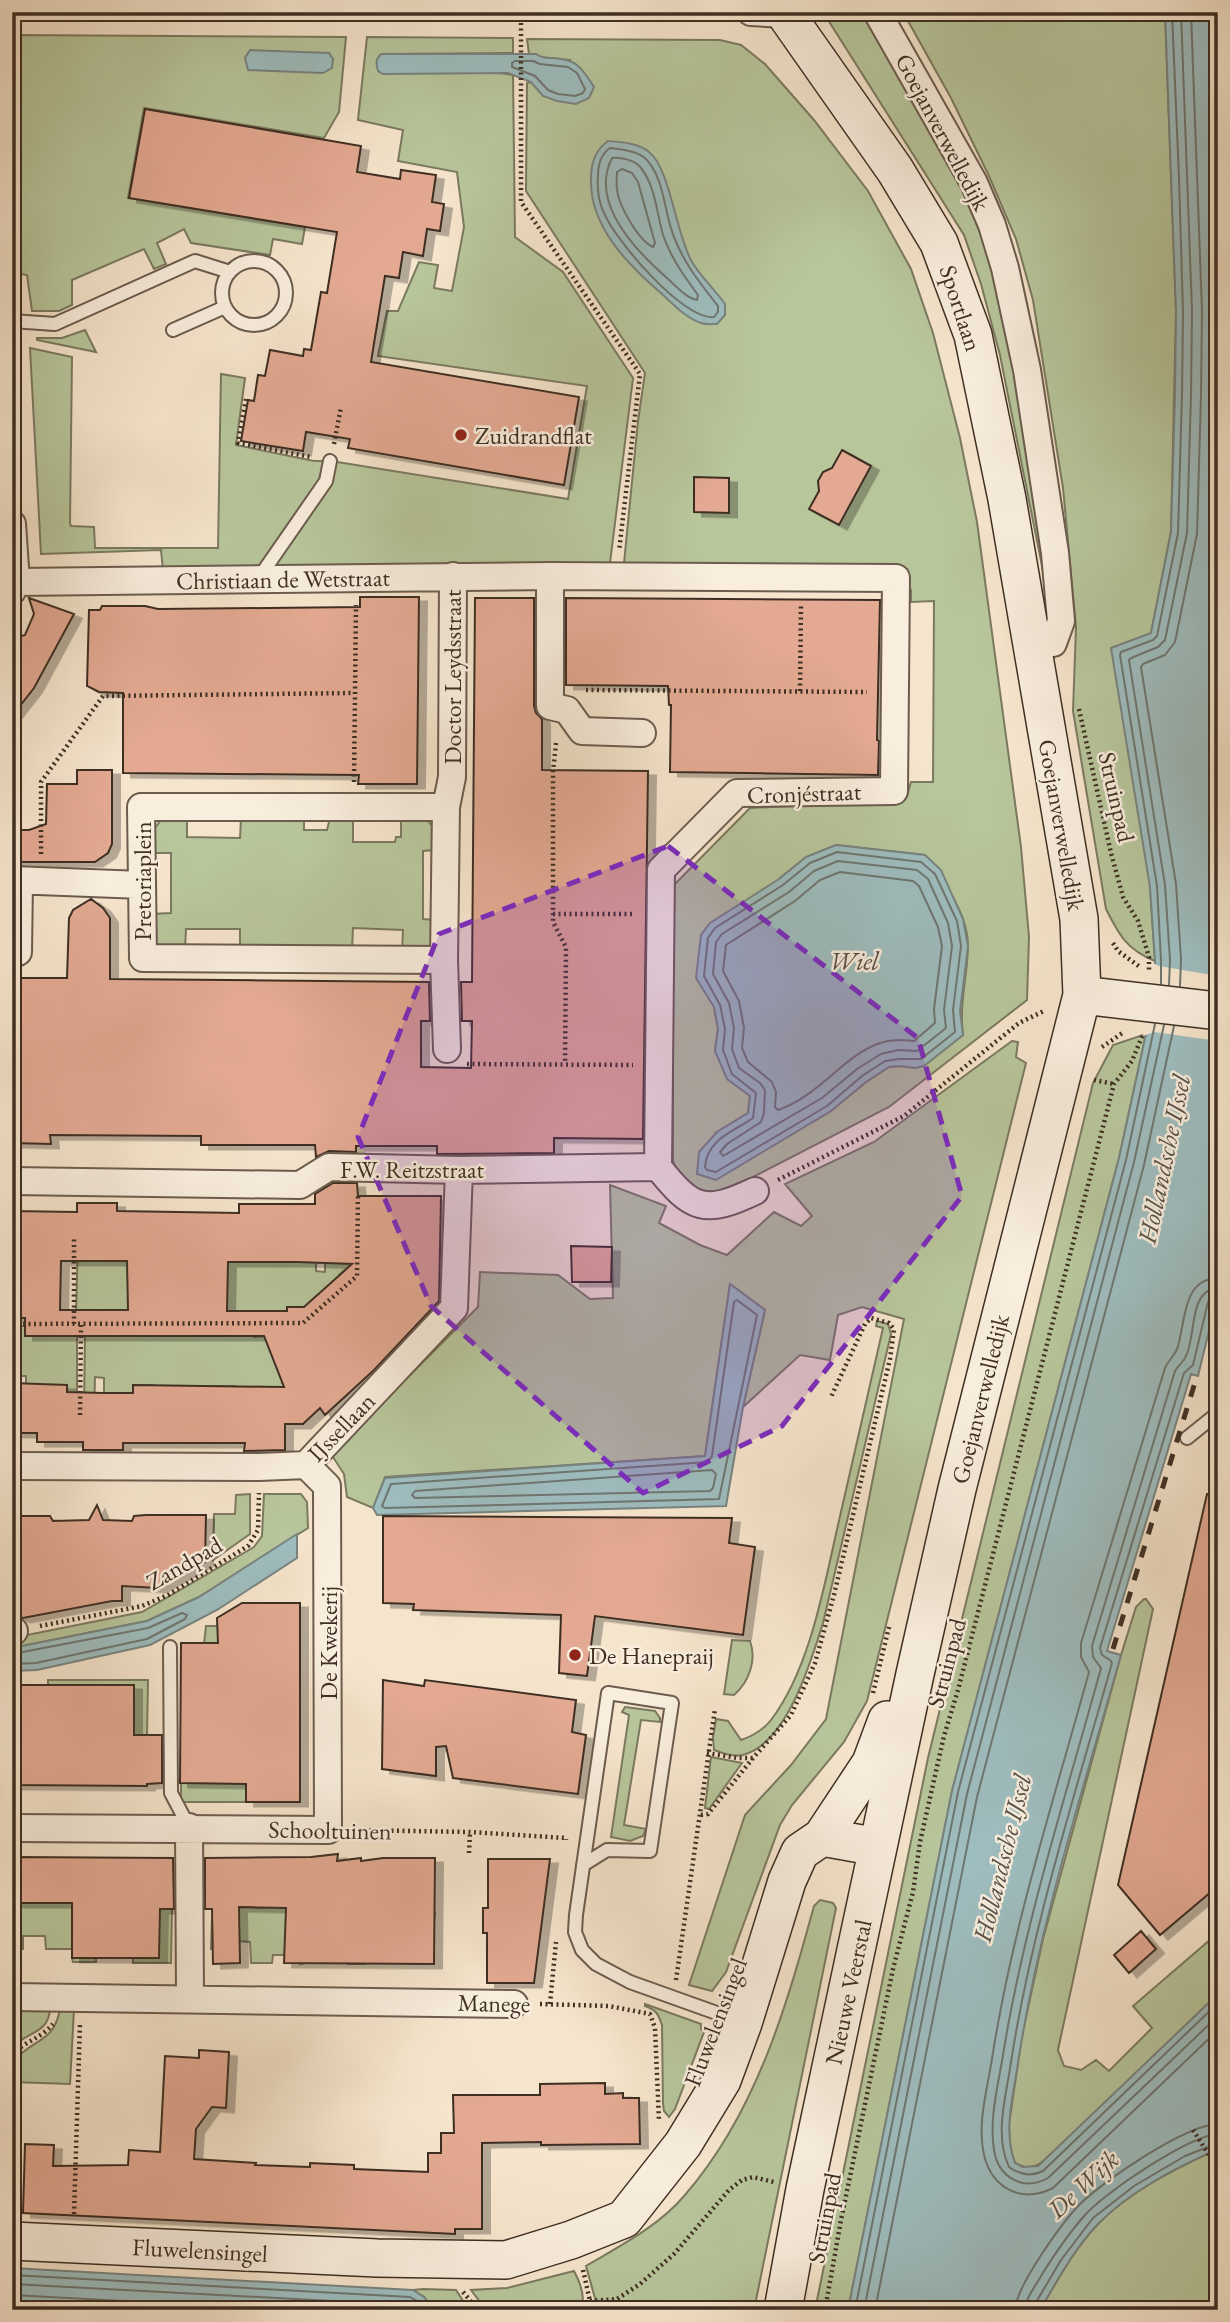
<svg xmlns="http://www.w3.org/2000/svg" width="1230" height="2322" font-family="'EB Garamond',serif">
  <style>
    .green { fill: #b8c69c; stroke: #7b7a60; stroke-width: 2; fill-rule: evenodd }
    .water { fill: #9ebdbf; stroke: #788481; stroke-width: 2 }
    .pier { fill: #f6e5cd }
    .lines { fill: none; stroke-linecap: round; stroke-linejoin: round }
    .shore { stroke: #6e7671; stroke-width: 2 }
    .building { fill: #e3a992; stroke: #3e2f23; stroke-width: 2; fill-rule: evenodd; filter: url(#shadow) }
    .lane-casing { stroke: #6c5c4e; stroke-width: 16 }
    .street-casing { stroke: #6c5c4e; stroke-width: 30 }
    .secondary-casing { stroke: #3e2f23; stroke-width: 40 }
    .path { stroke: #3e2f23; stroke-width: 4.5; stroke-dasharray: 2 3.5; stroke-linecap: butt }
    .lane { stroke: #f9eede; stroke-width: 12 }
    .street { stroke: #f9eede; stroke-width: 26 }
    .secondary { stroke: #f9eede; stroke-width: 37 }
    .rail { stroke: #3e2f23; stroke-width: 5; stroke-dasharray: 12 12; stroke-linecap: butt }
    .marked { fill: #7b2cbf; fill-opacity: 0.2; stroke: #7b2cbf; stroke-width: 5; stroke-dasharray: 14 9; stroke-linejoin: round }
    .poi-dot { fill: #8f2418; stroke: #f9eede; stroke-width: 2.5 }
    .labels { text-anchor: middle; dominant-baseline: central; stroke-width: 5; stroke-linejoin: round; paint-order: stroke }
    .street-label { font-size: 24px; fill: #3e2f23; stroke: #f9eede }
    .poi-label { font-size: 24px; fill: #3e2f23; stroke: #f9eede; text-anchor: start }
    .water-label { font-size: 26px; font-style: italic; fill: #56524a; stroke: #f9eede }
  </style>
  <defs>
    <filter id="shadow"><feDropShadow dx="8" dy="4.5" stdDeviation="0" flood-color="#0004"/></filter>
  </defs>
  <rect width="100%" height="100%" fill="#f6e5cd"/>
  <filter id="stains"><feTurbulence type="fractalNoise" baseFrequency=".00286" numOctaves="4"/><feColorMatrix values="0 0 0 0 .2 0 0 0 0 .09 0 0 0 0 .02 0 0 0 .5 -.17"/></filter>
  <radialGradient id="worn" r=".72"><stop offset=".6" stop-color="#630" stop-opacity="0"/><stop offset="1" stop-color="#630" stop-opacity=".3"/></radialGradient>
  <path class="green" d="M823,12H869L953,156L998,274L1046,563L1044,576L1000,355L981,284L964,235Z
    M903,12H1165L1176,312L1171,532L1151,633L1150,887L1155,961C1127,950 1119,935 1106,909L1073,711L1076,627L1063,488L1033,300L1016,239L989,176L951,98Z
    M12,35L346,37L339,112L324,138L144,108L128,198L305,227L302,244L273,239L270,255L191,243L184,229L157,243L166,264L154,269L144,249L72,280V305L59,311H32L27,275L21,274L12,104Z
    M367,37L513,38V53L381,54L513,75L515,237L563,272L633,378L609,571H601L597,563L163,570L161,550L41,554L30,348L72,357L70,523L71,526L94,527L95,548H218L221,374L245,378L236,445L314,461H331L568,499L587,386L378,356L387,311H398L419,262L438,265L434,288L452,291L464,227L457,172L398,161L403,130L358,120Z
    M527,39L720,40L741,45L765,64L814,120L868,191L911,269L933,333L960,438L977,522L1021,847L1029,937L1027,1000L889,1107L749,1179L716,1192L700,1194L678,1176L673,1160V886L750,808L897,801L907,796L911,782H933L934,601L911,602V590L903,577L907,569H798L624,563L638,421L645,373L526,191L527,83L531,82L544,96L570,60L540,57L536,54H529ZM836,845L925,855C943,883 969,913 968,948C967,979 959,1004 963,1035L915,1068L900,1066L889,1067L866,1082L831,1111L793,1133L717,1132L748,1113L750,1095L715,1051L718,1029L714,1007L779,879L806,857Z
    M85,330L96,352L37,340V338H62Z
    M164,816H187V837L240,838L241,818H304V830H327L330,818L353,819V842H395L396,837H401V820H427L434,828L435,850L423,851V919L435,920V940L424,951L402,952L403,930L353,928L352,950H240V929H186L185,949H163L151,939V914L171,913V853H152V832Z
    M1146,1034L1119,1158L952,1791L848,2310H815L928,1758L1093,1083L1113,1045Z
    M1012,1041L1018,1042L1016,1057L1026,1063L867,1701L844,1742L792,1805L780,1825L726,1972L712,1991L689,1985L745,1815L791,1765L826,1719L904,1319L862,1307L838,1315L830,1360L800,1355L743,1407L765,1310L730,1284L705,1456L385,1477L373,1508L347,1497L344,1474L331,1454L478,1307L480,1272L558,1275L590,1299L613,1298L610,1185L666,1206L659,1223L700,1245L727,1255L774,1212L801,1226L812,1216L785,1184L874,1142Z
    M355,1231L354,1273L348,1267L339,1275L344,1282C321,1291 310,1298 296,1320V1307H287L288,1320L270,1311H137L76,1314L78,1238L227,1247L316,1262V1271L325,1272V1252Z
    M353,1284L382,1315L373,1323L355,1305L342,1317L359,1336L341,1352L324,1333L310,1346L327,1365L303,1387L291,1374L282,1383L295,1395L285,1405L265,1404L266,1394H256V1417L246,1416V1408H234L235,1386H215V1408L194,1407V1386H175V1407H153V1385H135V1407H123L122,1415H113V1394L104,1393V1378L95,1377L94,1415H84L85,1328L90,1327V1336H115V1327L131,1328V1336H157V1328H172V1336H198V1328H212V1336H237L238,1328H254V1337L266,1336V1328H282L283,1336H295V1328L304,1326L310,1333L319,1325L314,1318L327,1307L333,1313L351,1297L346,1290Z
    M877,1321L888,1324L891,1334L823,1623C811,1661 788,1740 746,1754C737,1758 724,1754 714,1750L713,1737L716,1719L728,1721L741,1740C753,1736 763,1730 771,1720C810,1669 824,1586 838,1525C853,1459 868,1394 883,1328L876,1326Z
    M12,1326H25V1335L77,1334V1407H68L67,1385H49L26,1398V1376H12Z
    M250,1494V1534L213,1560L214,1514H235L236,1495Z
    M264,1494H301L307,1502L308,1528L199,1597L147,1621L12,1648V1638L142,1612L254,1547L262,1536Z
    M1144,1599H1146L1153,1609L1058,2050L1064,2066L1081,2070L1096,2060L1109,2071L1152,2028L1133,2006L1218,1933V1994L1053,2153C1040,2165 1032,2172 1015,2163L1010,2149L1009,2124L1022,2036L1043,1939L1121,1655L1136,1607Z
    M206,1626H251L246,1647V1802H181V1783H206L204,1644Z
    M732,1640L750,1641C757,1660 749,1682 734,1695L724,1694Z
    M48,1680H148L147,1735H97L48,1707Z
    M625,1707L655,1711L660,1718V1722L641,1720L624,1825L646,1829L643,1836L630,1841L611,1837L629,1715L622,1712Z
    M711,1757L742,1763L709,1809L705,1808Z
    M820,1900L833,1903L836,1908L754,2310H594L596,2302L586,2266C620,2246 659,2226 685,2195C756,2113 786,2008 814,1906Z
    M12,1903H72V1908L172,1909L171,1963H133V1934L96,1949V1962H73L72,1958L85,1949H46L45,1936H23V1949H12Z
    M286,1903V1913H435L432,1940L421,1955V1964H409V1955H366V1964H348V1955L300,1964L299,1955H273L272,1963H251L250,1942L236,1941V1948L211,1949L212,1920H239V1907L263,1908Z
    M645,2004L701,2024V2029L704,2032L675,2109L669,2117L664,2111L663,2104L662,2025C658,2013 656,2010 645,2006Z
    M12,2008H50C49,2034 28,2031 12,2047Z
    M60,2009H74L70,2084L12,2082V2063C32,2038 54,2044 60,2009Z
    M1218,2149V2310H1040C1057,2281 1074,2249 1098,2224C1130,2191 1176,2168 1218,2149Z
    M574,2271C580,2282 586,2297 581,2310H486L471,2290L507,2288Z
    M423,2289L456,2290L469,2310H434L424,2297L413,2290Z"/>
  <path class="water" d="M1165,12H1218V1294L1198,1376L1191,1374L1107,1651L1121,1655C1083,1790 1039,1925 1018,2063C1013,2097 1003,2131 1015,2163L1023,2167L1038,2166L1218,1994V2149C1176,2168 1130,2191 1098,2224C1074,2249 1057,2281 1040,2310H848L952,1791L1119,1158L1146,1034L1153,997L1155,961L1150,887L1111,648L1151,633L1171,532L1175,394L1176,312Z
    M250,50L329,53L333,59L332,68L323,73L248,70L245,58Z
    M381,54H536C542,58 546,58 553,58C578,60 581,67 594,87L589,98L576,104L557,101L543,96L531,82L508,73L383,74L378,71C376,64 375,60 381,54Z
    M608,141C621,142 639,143 649,152C670,168 676,235 692,262C701,277 715,290 725,304V315L717,324C712,324 706,325 701,323C686,318 673,304 662,294C628,265 589,226 591,178C591,163 595,150 608,141Z
    M836,845L925,855L941,870L963,919L968,946L960,1011L963,1035L924,1066L915,1068L900,1066L889,1067L866,1082L831,1111L716,1180L697,1174L699,1152L717,1132L748,1113L750,1096L727,1079L715,1051L718,1029L714,1007L696,978L701,935L710,923L779,879L806,857Z
    M730,1284L765,1310L743,1407L726,1506L377,1515L373,1508L385,1478L705,1456Z
    M297,1534V1558L217,1610L150,1645L37,1670L12,1671V1648L147,1621L199,1597Z
    M12,2268L413,2290L424,2297L434,2310H12Z"/>
  <path class="pier" d="M1151,962L1159,966L1218,976V1041L1154,1032L1143,1036L1149,997Z"/>
  <g class="lines">
    <path class="shore" d="M515,61H533L540,64L568,67L577,73L585,89L583,93L575,96L558,94L548,90L535,76L512,67V63Z
      M610,148C621,149 638,151 646,159C665,179 664,213 674,237C685,265 700,283 718,306V312L714,317C684,321 615,240 604,213C598,201 597,190 598,176C598,166 601,154 610,148Z
      M612,158C621,157 635,160 641,168C655,185 657,214 663,235C671,258 684,276 698,295L697,300C686,298 676,286 667,278C636,251 589,203 612,158Z
      M622,169L632,173L638,182L655,243L653,247C639,241 618,205 617,189C616,184 617,177 617,172Z
      M837,852L921,862L935,874L957,921L961,946L953,1010L955,1032L921,1059H899L885,1061L862,1076L827,1106L716,1172L707,1170L705,1167C707,1139 733,1132 753,1118L756,1093L732,1074L723,1050L725,1029L720,1005L704,976L708,938L715,928L783,885L810,863Z
      M838,861L917,870L928,879L948,923L952,946L944,1010L946,1028L917,1051L898,1050L881,1054L857,1069L822,1098L723,1156L720,1152L727,1144L761,1122L764,1113L765,1090L760,1083L739,1068L732,1049L734,1028L729,1003L713,974L716,942L722,934L789,892L814,871Z
      M840,872L913,881L919,886L938,927L942,946L934,1009L935,1023L914,1041C902,1040 891,1039 880,1043C844,1055 818,1097 778,1110L775,1107L776,1092L772,1082L748,1062L742,1048L744,1028L739,1001L723,971L726,945L795,901L820,880Z
      M1161,984V960L1157,886L1120,655L1121,652L1153,640L1157,636L1178,533L1182,394L1183,312L1179,178L1172,12
      M1169,985L1170,960L1165,885L1129,660L1131,658L1158,647L1165,640L1187,533L1191,395L1192,311L1181,12
      M1180,986L1181,959L1176,884L1141,667L1143,664L1165,655L1175,642L1197,534L1201,395L1202,311L1191,12
      M1218,1278C1181,1279 1186,1324 1177,1349C1174,1356 1168,1361 1165,1368L1081,1643V1657L1089,1672C1054,1800 1012,1928 992,2059C987,2090 977,2124 984,2155C992,2188 1021,2204 1053,2188L1218,2030
      M1218,1288C1187,1290 1197,1339 1185,1358C1183,1363 1178,1365 1175,1371L1092,1646L1093,1657L1101,1668C1066,1796 1024,1924 1003,2055C998,2086 989,2119 994,2150C998,2177 1023,2192 1048,2178L1218,2016
      M1218,1297L1212,1298L1208,1302L1193,1365L1184,1373L1100,1648L1102,1655L1110,1660L1112,1663C1075,1795 1032,1927 1011,2062C1006,2097 994,2135 1009,2167C1020,2175 1031,2177 1043,2171L1218,2003
      M737,1300L757,1315L719,1499L385,1508L382,1506L391,1484L708,1462L712,1456L734,1302Z
      M712,1470L716,1474L713,1488L710,1491L415,1498L412,1495L415,1491Z
      M12,1654L148,1628L182,1613L187,1615L185,1619L147,1639L36,1663L12,1664
      M12,2275L410,2297L419,2302L425,2310
      M12,2284L407,2305L414,2310
      M12,2295L295,2310
      M855,2310L958,1792L1126,1160L1155,1024
      M864,2310L967,1794L1134,1162L1164,1025
      M875,2310L977,1797L1144,1165L1174,1026
      M1015,2310C1016,2286 1062,2223 1079,2205C1103,2181 1185,2125 1218,2124
      M1025,2310C1026,2297 1035,2287 1041,2276C1054,2255 1069,2233 1085,2215C1105,2192 1189,2136 1218,2134
      M1034,2310L1035,2304L1061,2260L1093,2218L1134,2186L1185,2156L1218,2143"/>
  </g>
  <path class="building" d="M145,109L361,146L357,172L400,179L401,170L436,175L432,202L444,204L440,231L427,229L423,256L403,252L399,278L385,276L371,362L579,397L564,485L348,448L350,439L306,432L303,451L241,441L248,400L254,401L258,375L265,376L270,350L303,356L304,349L311,350L321,292L327,293L337,232L129,198Z
    M842,450L871,466L839,525L809,509L819,491L818,481L823,472L832,468Z
    M694,477L729,478V513L694,512Z
    M360,597H419L417,784H358L359,775L123,773V693L99,692L87,686L89,610H100L102,606H145L158,609L360,607Z
    M29,598L74,614L34,688L12,716V653L19,642L18,637L25,635L34,614Z
    M475,598H534V706L536,713L542,719V770L648,771L643,1139L554,1138V1153L437,1154V1146H356V1152L329,1151L316,1157L315,1145H201V1136L50,1135L51,1144L12,1143V1108H17L18,1054H12V978H67L69,918L73,910L91,899L103,908L110,918V979L429,982L430,1021H421V1067L471,1068L472,1021H462L461,982H472Z
    M566,598L880,600L877,740L879,741L878,775L670,772L671,705H669L668,686L566,685Z
    M77,770H112V844L108,853L95,862H12V830H29L46,824L47,784H77Z
    M333,1183H357L358,1196H441L439,1301L374,1370L325,1415L320,1408L303,1424H285V1450L244,1451L245,1443H123V1450H83V1442H37V1433H12V1383L67,1385V1392L103,1393H133V1385L284,1387L264,1336H25V1318H12V1211L77,1212V1203H117V1211L239,1213V1204H315V1194ZM61,1261H127L128,1310H60ZM228,1262H297L352,1264L304,1307H287V1311H227Z
    M571,1246L612,1247L611,1282H572Z
    M1207,1494L1218,1495V1886L1160,1935L1118,1885Z
    M97,1505L103,1520L132,1521L134,1516L146,1515H206L205,1562L158,1588L122,1586V1601H112L23,1618L12,1615V1516H50L53,1521L89,1520Z
    M383,1516L732,1518L729,1543L755,1547L743,1635L595,1616L587,1676L559,1673L561,1615L413,1610L414,1604L383,1603Z
    M242,1603H300V1802H246V1784L180,1783L181,1643H218L217,1618Z
    M383,1680L424,1686L425,1680L576,1700L572,1732L586,1735L578,1794L453,1778L446,1746L436,1747V1776L382,1769Z
    M12,1685H134V1735H162V1783L147,1784V1786L12,1785Z
    M338,1854L337,1861L361,1858V1861L383,1858H435L434,1964L284,1963L286,1908L239,1907L240,1963L213,1964L212,1909H205V1858L311,1857Z
    M12,1857L173,1858L174,1909H160L159,1958H72V1903H12Z
    M488,1859H550L534,1983H487V1933H483V1908H488Z
    M1141,1931L1156,1949L1129,1973L1114,1955Z
    M199,2050L229,2052L226,2108L212,2107L196,2129L194,2159L256,2163L255,2165L310,2167V2163L354,2165V2169L428,2172V2153H441V2133H454L453,2095H540V2084L605,2083V2094L623,2093V2098H639L640,2144L541,2145V2142L482,2143V2229H455V2234L23,2213L25,2144L54,2145L53,2166L128,2165L129,2150L160,2152L165,2056L199,2058Z"/>
  <g class="lines">
    <g class="lane-casing">
      <path id="lane" d="M222 293a32 32 0 1 1 64 0a32 32 0 1 1-64 0Z
        M12,321L55,324L195,261L230,272
        M173,330L225,307
        M258,579L326,481L330,461
        M1187,1438L1218,1413
        M170,1647L171,1793L189,1827
        M583,1865L607,1850L650,1851L672,1703L608,1693L576,1915L575,1932L582,1950L596,1964L630,1982L739,2021"/>
    </g>
    <g class="street-casing">
      <path id="street" d="M751,12L785,14
        M877,12L974,183L992,225L1005,268L1027,370L1055,553L1061,621L1053,643L1031,647
        M12,524L16,582L12,591
        M550,576V706L567,710L582,731L642,733
        M16,582L550,576L896,578L894,791L737,793L661,870L658,1167
        M12,880L142,885
        M18,952L19,882
        M444,960L143,958L141,807H446
        M447,1049L444,960L446,807L452,777L453,576
        M12,1181L300,1185L329,1167L459,1170L658,1167C692,1210 705,1215 755,1191
        M12,1466L259,1467L306,1465L454,1308L459,1170
        M12,1631H14
        M189,1827L190,1998
        M12,1828L328,1830L327,1486L306,1465
        M12,1997L514,2004"/>
    </g>
    <g class="secondary-casing">
      <path id="secondary" d="M1082,995L1218,1011
        M822,1837L871,1763L887,1720
        M12,2241L377,2258L506,2260L571,2240L624,2219L683,2144L722,2080L743,2023L787,1881L800,1852L822,1837L878,1847
        M783,2310L805,2189L915,1674L957,1489L1082,995L1079,919L1007,499L973,335L939,243L895,170L784,12"/>
    </g>
    <path class="path" d="M521,12V202L640,374L619,551
      M246,399L238,443L311,457
      M334,444L341,407
      M586,690L867,692
      M800,691L801,603
      M1079,709L1111,853L1123,897L1138,921L1149,957V973
      M556,743L553,772V922L566,947L565,1064
      M354,782L356,605
      M41,854V782L103,696L354,693
      M553,914H633
      M1113,943L1118,951L1140,967
      M1102,1047L1124,1032
      M467,1064L633,1065
      M1094,1080L1114,1084
      M778,1180L904,1116L1019,1023L1044,1011
      M12,1324L303,1323L357,1276L358,1193
      M74,1324V1239
      M80,1415L81,1324
      M40,1626L142,1606L168,1595L248,1546L258,1530L259,1493
      M873,1693L889,1627
      M707,1753L738,1758H753
      M701,1815L708,1814L753,1758L791,1715L815,1663L834,1595L890,1359L894,1329L889,1323L871,1318L865,1324L831,1397
      M353,1830L470,1832L566,1838V1840
      M469,1853L470,1832
      M676,1980L715,1709
      M540,2004L609,2006L650,2014L655,2028L659,2121
      M550,2004L556,1942
      M12,2054C26,2041 40,2039 53,2024
      M1193,2130L1218,2169
      M74,2214L80,2023
      M583,2270L590,2301L588,2310
      M463,2292L478,2310
      M590,2301L617,2299L640,2284L674,2254L729,2190L742,2180L753,2177L774,2182
      M825,2310L841,2220L893,1969L913,1892L920,1842L944,1736L958,1690L1114,1084L1132,1061L1143,1034"/>
    <use href="#lane" class="lane"/>
    <use href="#street" class="street"/>
    <use href="#secondary" class="secondary"/>
    <path class="rail" d="M1113,1649L1196,1379"/>
  </g>
  <path class="marked" d="M668,846L918,1038L962,1196L782,1426L643,1493L431,1306L358,1137L439,934Z"/>
  <g class="poi-dot">
    <circle cx="461" cy="435" r="7"/>
    <circle cx="575" cy="1655" r="7"/>
  </g>
  <g class="labels">
    <g class="street-label">
      <text transform="translate(943 132) rotate(62)">Goejanverwelledijk</text>
      <text transform="translate(961 308) rotate(72)">Sportlaan</text>
      <text transform="translate(283 579) rotate(-1)">Christiaan de Wetstraat</text>
      <text transform="translate(452 677) rotate(-90)">Doctor Leydsstraat</text>
      <text transform="translate(804 793) rotate(-2)">Cronjéstraat</text>
      <text transform="translate(1117 797) rotate(77)">Struinpad</text>
      <text transform="translate(1062 825) rotate(80)">Goejanverwelledijk</text>
      <text transform="translate(142 881) rotate(-90)">Pretoriaplein</text>
      <text x="412" y="1169">F.W. Reitzstraat</text>
      <text transform="translate(980 1399) rotate(-76)">Goejanverwelledijk</text>
      <text transform="translate(341 1427) rotate(-46)">IJssellaan</text>
      <text transform="translate(184 1563) rotate(-30)">Zandpad</text>
      <text transform="translate(328 1643) rotate(-90)">De Kwekerij</text>
      <text transform="translate(946 1663) rotate(-75)">Struinpad</text>
      <text transform="translate(330 1830) rotate(1)">Schooltuinen</text>
      <text transform="translate(848 1992) rotate(-78)">Nieuwe Veerstal</text>
      <text transform="translate(494 2003) rotate(1)">Manege</text>
      <text transform="translate(715 2022) rotate(-69)">Fluwelensingel</text>
      <text transform="translate(824 2218) rotate(-79)">Struinpad</text>
      <text transform="translate(200 2250) rotate(3)">Fluwelensingel</text>
    </g>
    <g class="poi-label">
      <text x="475" y="435">Zuidrandflat</text>
      <text x="589" y="1655">De Hanepraij</text>
    </g>
    <g class="water-label">
      <text x="854" y="961">Wiel</text>
      <text transform="translate(1164 1159) rotate(-78)">Hollandsche IJssel</text>
      <text transform="translate(1002 1858) rotate(-76)">Hollandsche IJssel</text>
      <text transform="translate(1083 2184) rotate(-43)">De Wijk</text>
    </g>
  </g>
  <rect width="1230" height="2322" fill="none" stroke="#f6e5cd" stroke-width="42"/>
  <rect x="14" y="14" width="1202" height="2294" fill="none" stroke="#3e2f23" stroke-width="3.5"/>
  <rect x="21" y="21" width="1188" height="2280" fill="none" stroke="#3e2f23" stroke-width="2"/>
  <rect width="100%" height="100%" filter="url(#stains)"/>
  <rect width="100%" height="100%" fill="url(#worn)"/>
</svg>
